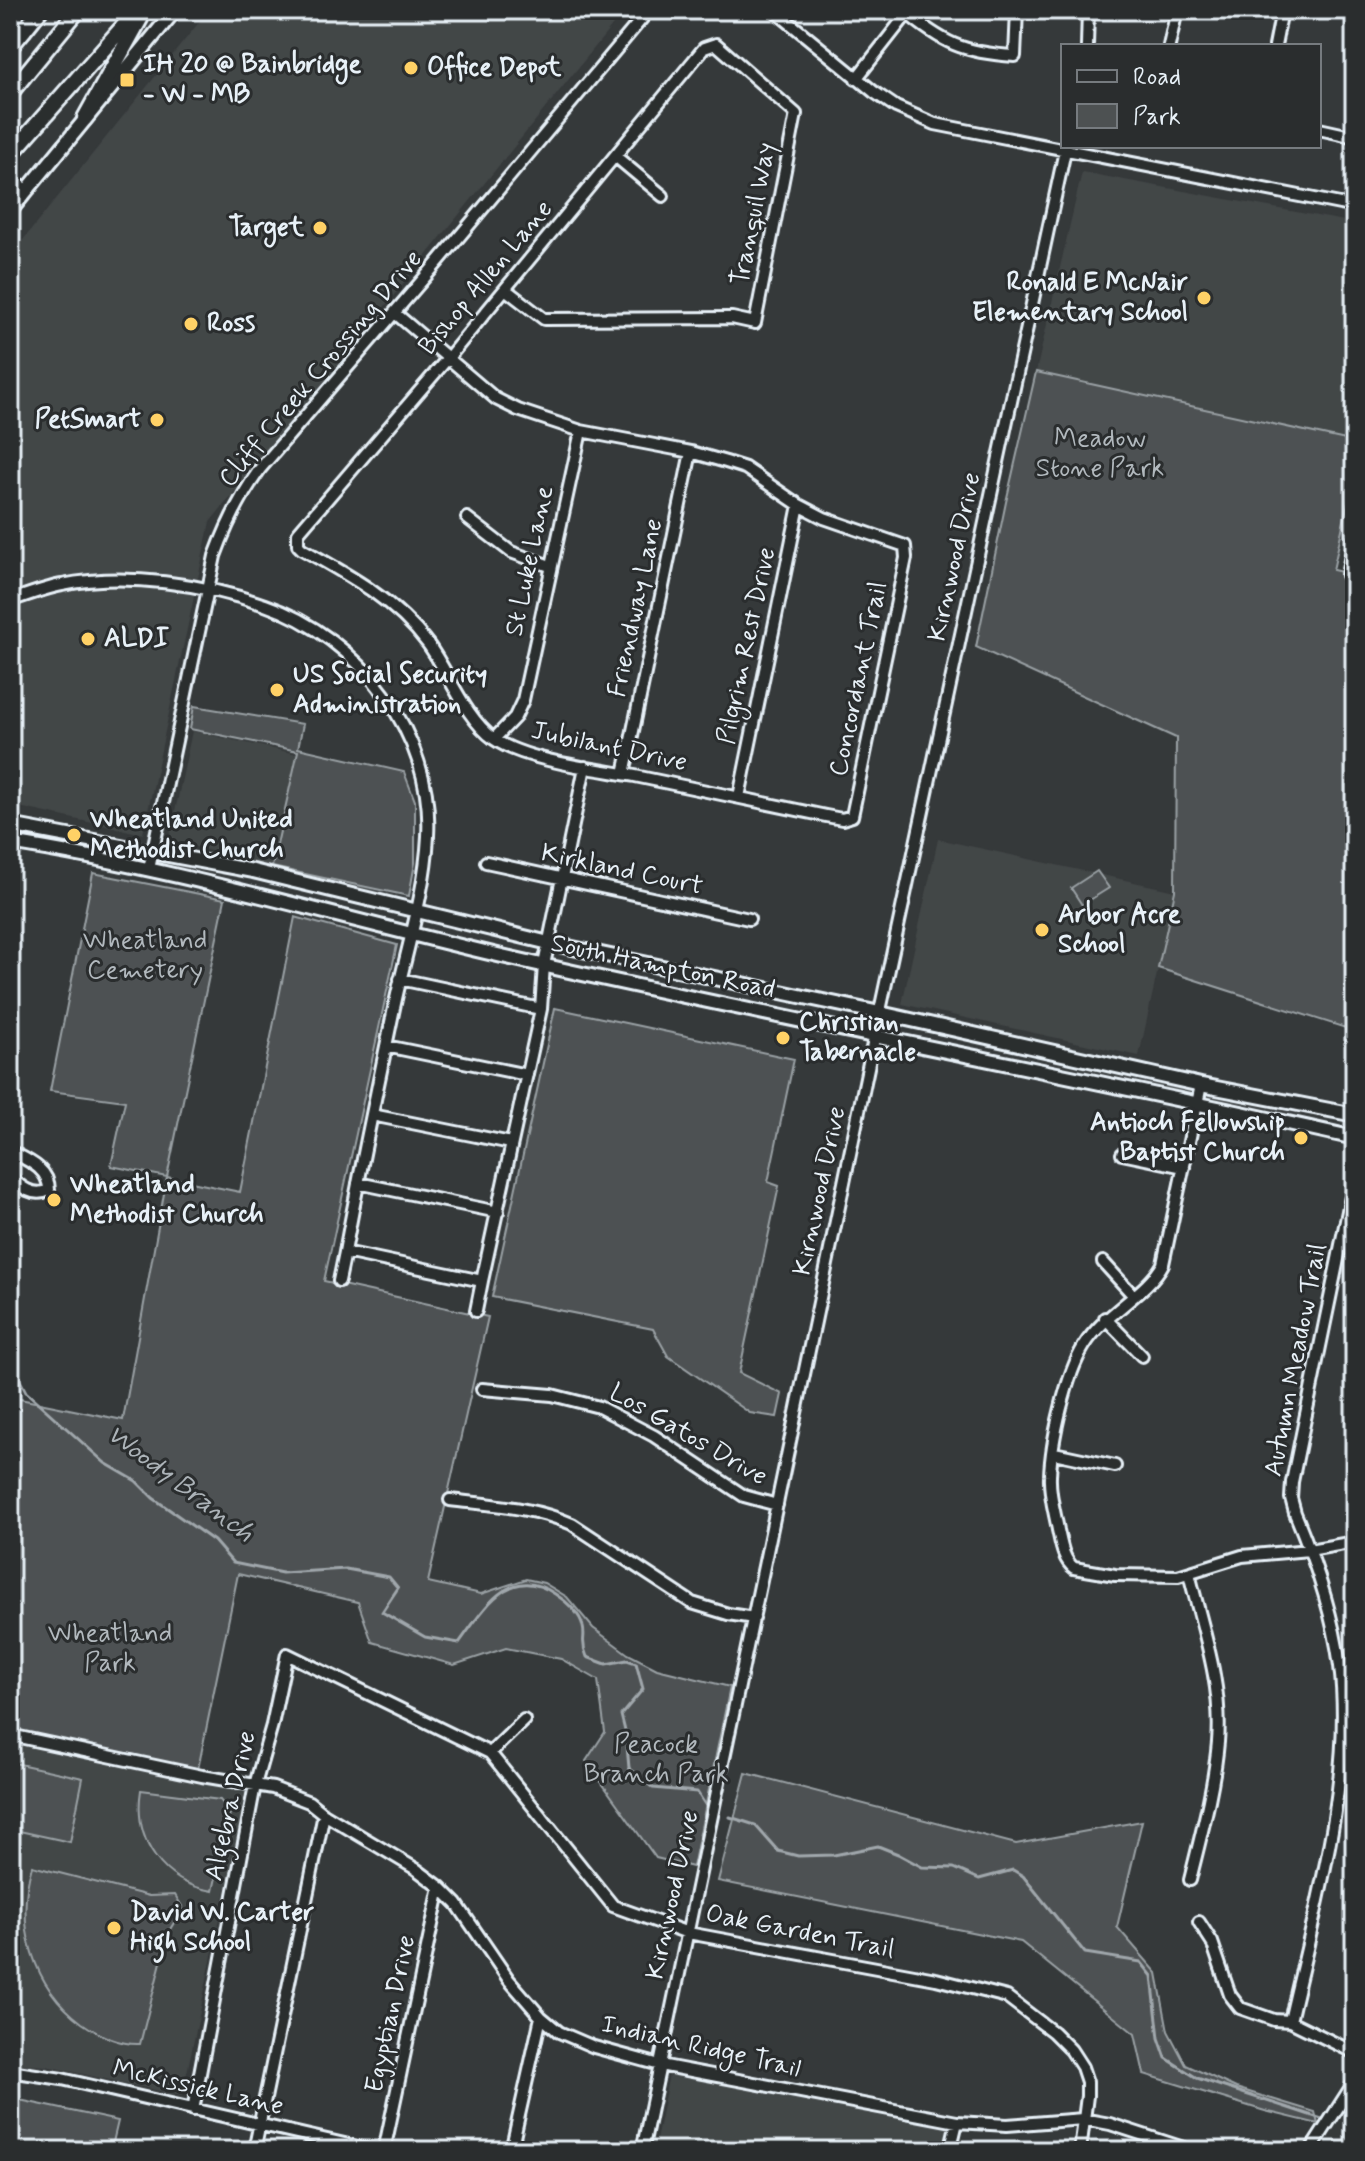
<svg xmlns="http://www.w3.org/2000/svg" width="1365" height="2161" font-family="Mynerve,sans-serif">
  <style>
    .built { fill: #424647 }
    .green { fill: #4d5152; stroke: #9aa1a5; stroke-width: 2 }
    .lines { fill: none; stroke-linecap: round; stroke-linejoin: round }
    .stream { stroke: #a0a7ac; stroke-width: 3 }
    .river { stroke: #707579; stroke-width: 16 }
    .minor-casing { stroke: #e8f1f8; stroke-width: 16 }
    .major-casing { stroke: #e8f1f8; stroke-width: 18 }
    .highway-casing { stroke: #e8f1f8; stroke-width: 20 }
    .minor { stroke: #2a2d2e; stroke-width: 10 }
    .major { stroke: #2a2d2e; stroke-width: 12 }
    .highway { stroke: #2a2d2e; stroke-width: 14 }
    .highway-bridge-casing { stroke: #e8f1f8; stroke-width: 20; stroke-linecap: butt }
    .highway-bridge { stroke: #2a2d2e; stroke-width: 14 }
    .poi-dot { fill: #ffd166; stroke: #2a2d2e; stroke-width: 3 }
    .labels { text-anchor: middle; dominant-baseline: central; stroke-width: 6; stroke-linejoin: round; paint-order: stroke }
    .poi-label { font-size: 26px; font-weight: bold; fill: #e8f1f8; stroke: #2a2d2e; text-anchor: start }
    .street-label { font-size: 26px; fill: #e8f1f8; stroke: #2a2d2e }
    .park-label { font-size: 26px; fill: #b2b9be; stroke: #2a2d2e }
    .water-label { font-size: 28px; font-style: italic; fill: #acb3b8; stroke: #2a2d2e }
  </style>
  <rect width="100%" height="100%" fill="#35393a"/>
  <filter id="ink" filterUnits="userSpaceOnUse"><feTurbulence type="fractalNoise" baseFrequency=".0125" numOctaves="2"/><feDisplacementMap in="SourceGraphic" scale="16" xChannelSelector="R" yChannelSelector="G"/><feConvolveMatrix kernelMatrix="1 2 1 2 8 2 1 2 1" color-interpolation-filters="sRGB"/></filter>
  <g filter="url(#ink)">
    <path class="built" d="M209,10H625L210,522L143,834L10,805V256Z
      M1082,172L1355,223V442L1036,372Z
      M192,731L297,754L272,867L169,840Z
      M938,839L1175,891L1139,1056L902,1004Z
      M10,1742L247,1792L182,2096L46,2066L10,2064Z
      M669,2074L948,2125L943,2151H654Z"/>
    <path class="green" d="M1036,372L1355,442V471L1333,570L1355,575V1031L1158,968L1175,891L1176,738L976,647L1006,502Z
      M194,706L303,724L298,748L404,772L415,801V863L409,896L272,867L298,751L190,729Z
      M1097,871L1109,888L1082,905L1071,888Z
      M93,873L225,899L167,1177L240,1192L295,917L397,945L324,1281L488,1317L428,1582L481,1594L526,1579L544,1583L567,1597L593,1628L628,1654L657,1669L730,1687L693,1867L656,1858L586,1761L605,1732L598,1680L561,1659L506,1648L454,1665L372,1642L358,1602L238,1574L198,1769L10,1729V1397L123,1420L167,1177L111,1166L125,1101L50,1091Z
      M555,1008L794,1059L768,1182L779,1186L739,1373L782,1394L777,1417L750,1413L668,1356L653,1329L492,1297Z
      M10,1762L83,1778L70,1842L10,1829Z
      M746,1773L1016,1844L1142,1821L1117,1927L1157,1973L1168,2031L1186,2065L1236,2088L1315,2112L1318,2124L1265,2111L1144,2074L1135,2034L1021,1942L718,1881Z
      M141,1790L220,1800L230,1813L213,1891C162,1883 133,1840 141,1790Z
      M32,1866L149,1896L175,1895L183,1908L169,1931L140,2044C118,2045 99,2035 82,2023C32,1986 15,1924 32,1866Z
      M10,2098L118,2121L111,2151H10Z"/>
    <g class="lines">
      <path class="stream" d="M10,1361L26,1392L105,1463L136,1481L153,1498L214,1541L233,1563L282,1573L346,1569L389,1577L398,1588L382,1612L425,1637L459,1643C483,1611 509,1562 555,1594C566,1601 581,1614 583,1627C586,1639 580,1641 587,1657L606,1664L627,1660L636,1663L643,1689L621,1715L626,1735L629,1768L653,1788L697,1792L708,1809
        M730,1817L755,1825L778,1851L798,1856L834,1855L878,1846L898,1854L922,1867L954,1868L979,1879L1013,1870L1023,1876L1085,1953L1141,1962L1152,1976L1159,2038L1166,2058L1197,2078L1325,2120"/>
      <path class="river" d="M1351,2132L1355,2135"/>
      <g class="minor-casing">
        <path id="minor" d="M774,10L874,92L896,107L935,124L1355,207
          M903,10C942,43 963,53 1015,56L1017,10
          M1087,46L1088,10
          M1169,46L1177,10
          M1275,46L1282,10
          M856,79L907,14
          M1319,129L1355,137
          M615,156L663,196
          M395,313L496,399L518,410L581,431L691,452L726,462L745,468L799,505L824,518L905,546L906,558L852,816L842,819L826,816C762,803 699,789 635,776C596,769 525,761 494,739C465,718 449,673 428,644C395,600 349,575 302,549L298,545V533L448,358L704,48L716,44L796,114L755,323L732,318L544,319L505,289
          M467,518L511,552L550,566
          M1347,575L1355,535
          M10,601C27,595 45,588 62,585C126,572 204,584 265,605C359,637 434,734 428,836C425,894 406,951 394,1008C377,1089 360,1170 345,1252L482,1281L541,1009L544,965L585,767
          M494,739L515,717L523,700L581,431
          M624,774L691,452
          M739,797L799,505
          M486,862L749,919
          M149,869L215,556C227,523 240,497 260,469L438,262L649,10
          M400,979L541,1009
          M386,1046L527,1075
          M1201,1085L1163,1264C1147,1294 1105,1312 1084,1346C1066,1375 1051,1442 1050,1476C1049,1494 1055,1513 1058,1530C1061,1543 1063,1560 1074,1568L1115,1575L1178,1576L1242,1556L1309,1550L1355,1542
          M372,1115L511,1143
          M10,1151C27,1160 49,1168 49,1190C34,1198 19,1187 10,1175
          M1122,1154L1184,1167
          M358,1183L498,1212
          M1103,1262L1133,1295
          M339,1281L345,1252
          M476,1311L482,1281
          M1105,1318L1142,1356
          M482,1389L552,1395L599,1407L654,1436L744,1496L777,1505
          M1054,1453L1115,1466
          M450,1500C491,1505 534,1507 572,1524L692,1603L728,1614L754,1618
          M1189,1573C1202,1627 1223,1685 1218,1742C1214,1788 1201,1835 1190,1880
          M10,1735L202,1776L273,1788L309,1802L324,1814L416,1869L440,1887L457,1904L509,1980L541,2017L559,2032L594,2047L660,2065L957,2122L1007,2125L1083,2119L1110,2124L1193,2151
          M490,1753L524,1720
          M1199,1922L1212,1942L1230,1995L1240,2008L1274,2020L1290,2021L1355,2053
          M1290,2021C1315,1911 1354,1777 1340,1666C1333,1614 1315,1561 1295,1513L1291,1498L1292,1482L1355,1177
          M10,2071L62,2079L375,2151
          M193,2110L255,1785L272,1725L287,1654L490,1753L613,1906L688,1933L936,1979L1007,1997L1053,2032L1071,2050L1082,2067L1087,2082V2096L1080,2151
          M254,2151L324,1814
          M384,2151L440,1887
          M511,2151L541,2017
          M642,2151L875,1034L1066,146
          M950,2151L957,2122
          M1310,2151L1355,2081"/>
      </g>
      <g class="major-casing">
        <path id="major" d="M10,56L18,10
          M10,180L26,191
          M10,211L175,10
          M10,825L253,871L549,943L880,1013L1201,1085L1355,1115
          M10,843C177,869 338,918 502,956C786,1021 1071,1074 1355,1138"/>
      </g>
      <g class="highway-casing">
        <path id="highway" d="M24,30L40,10
          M10,93L78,10
          M85,118L141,17
          M10,155L138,10"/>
      </g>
      <use href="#minor" class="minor"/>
      <use href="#major" class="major"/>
      <use href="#highway" class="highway"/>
      <g class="highway-bridge-casing">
        <path id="highway-bridge" d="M10,47L24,30"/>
      </g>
      <use href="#highway-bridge" class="highway-bridge"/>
    </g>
  </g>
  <g class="poi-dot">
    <circle cx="411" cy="68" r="8"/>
    <rect x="119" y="72" width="16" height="16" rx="4"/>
    <circle cx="320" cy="228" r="8"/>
    <circle cx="1204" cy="298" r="8"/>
    <circle cx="191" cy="324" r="8"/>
    <circle cx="157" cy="420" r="8"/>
    <circle cx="88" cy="639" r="8"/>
    <circle cx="277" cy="690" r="8"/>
    <circle cx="74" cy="835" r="8"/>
    <circle cx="1042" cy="930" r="8"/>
    <circle cx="783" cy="1038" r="8"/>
    <circle cx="1301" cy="1138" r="8"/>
    <circle cx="54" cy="1200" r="8"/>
    <circle cx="114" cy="1928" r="8"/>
  </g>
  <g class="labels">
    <g class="poi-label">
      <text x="143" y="65">IH 20 @ Bainbridge<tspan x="143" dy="30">- W - MB</tspan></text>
      <text x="427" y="68">Office Depot</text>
      <text x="304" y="228" text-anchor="end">Target</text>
      <text x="1188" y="283" text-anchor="end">Ronald E McNair<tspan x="1188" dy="30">Elementary School</tspan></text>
      <text x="207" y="324">Ross</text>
      <text x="141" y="420" text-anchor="end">PetSmart</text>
      <text x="104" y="639">ALDI</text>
      <text x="293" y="675">US Social Security<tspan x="293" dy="30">Administration</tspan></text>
      <text x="90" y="820">Wheatland United<tspan x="90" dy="30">Methodist Church</tspan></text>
      <text x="1058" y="915">Arbor Acre<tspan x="1058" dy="30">School</tspan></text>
      <text x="799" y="1023">Christian<tspan x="799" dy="30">Tabernacle</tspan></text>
      <text x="1285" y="1123" text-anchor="end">Antioch Fellowship<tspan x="1285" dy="30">Baptist Church</tspan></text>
      <text x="70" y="1185">Wheatland<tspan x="70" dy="30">Methodist Church</tspan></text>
      <text x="130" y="1913">David W. Carter<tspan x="130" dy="30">High School</tspan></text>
    </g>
    <g class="street-label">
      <text transform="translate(754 214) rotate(-79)">Tranquil Way</text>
      <text transform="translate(486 278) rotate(-50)">Bishop Allen Lane</text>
      <text transform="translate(321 369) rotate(-50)">Cliff Creek Crossing Drive</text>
      <text transform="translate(955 557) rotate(-78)">Kirnwood Drive</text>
      <text transform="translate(530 561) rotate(-78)">St Luke Lane</text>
      <text transform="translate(636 608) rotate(-78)">Friendway Lane</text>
      <text transform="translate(747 646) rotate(-78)">Pilgrim Rest Drive</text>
      <text transform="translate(859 679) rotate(-78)">Concordant Trail</text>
      <text transform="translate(609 747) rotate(12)">Jubilant Drive</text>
      <text transform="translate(622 870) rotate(12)">Kirkland Court</text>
      <text transform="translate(663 967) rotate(12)">South Hampton Road</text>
      <text transform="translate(820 1191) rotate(-78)">Kirnwood Drive</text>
      <text transform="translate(1296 1360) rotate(-79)">Autumn Meadow Trail</text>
      <text transform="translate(688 1435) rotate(30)">Los Gatos Drive</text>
      <text transform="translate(231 1806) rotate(-77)">Algebra Drive</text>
      <text transform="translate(673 1895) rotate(-78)">Kirnwood Drive</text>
      <text transform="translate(800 1932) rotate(11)">Oak Garden Trail</text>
      <text transform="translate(391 2014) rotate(-78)">Egyptian Drive</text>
      <text transform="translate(701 2047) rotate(13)">Indian Ridge Trail</text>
      <text transform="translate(198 2088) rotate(13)">McKissick Lane</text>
    </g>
    <g class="park-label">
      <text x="1100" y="439">Meadow<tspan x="1100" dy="30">Stone Park</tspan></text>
      <text x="145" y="941">Wheatland<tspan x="145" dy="30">Cemetery</tspan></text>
      <text x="110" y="1634">Wheatland<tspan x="110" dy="30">Park</tspan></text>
      <text x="656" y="1745">Peacock<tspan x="656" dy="30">Branch Park</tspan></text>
    </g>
    <g class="water-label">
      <text transform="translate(180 1484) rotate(37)">Woody Branch</text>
    </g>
  </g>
  <rect width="1365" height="2161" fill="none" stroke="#2a2d2e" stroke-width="40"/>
  <rect x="20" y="20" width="1325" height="2121" fill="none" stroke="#e8f1f8" stroke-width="3" filter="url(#ink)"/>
  <rect x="1061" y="44" width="260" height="104" fill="#2a2d2e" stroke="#767b7f" stroke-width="2"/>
  <rect x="1077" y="70" width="40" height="12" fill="#2a2d2e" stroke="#767b7f" stroke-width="2"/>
  <text x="1133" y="84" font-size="24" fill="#e8f1f8">Road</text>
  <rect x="1077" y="104" width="40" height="24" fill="#4d5152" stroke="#767b7f" stroke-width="2"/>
  <text x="1133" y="124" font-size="24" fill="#e8f1f8">Park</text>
</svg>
